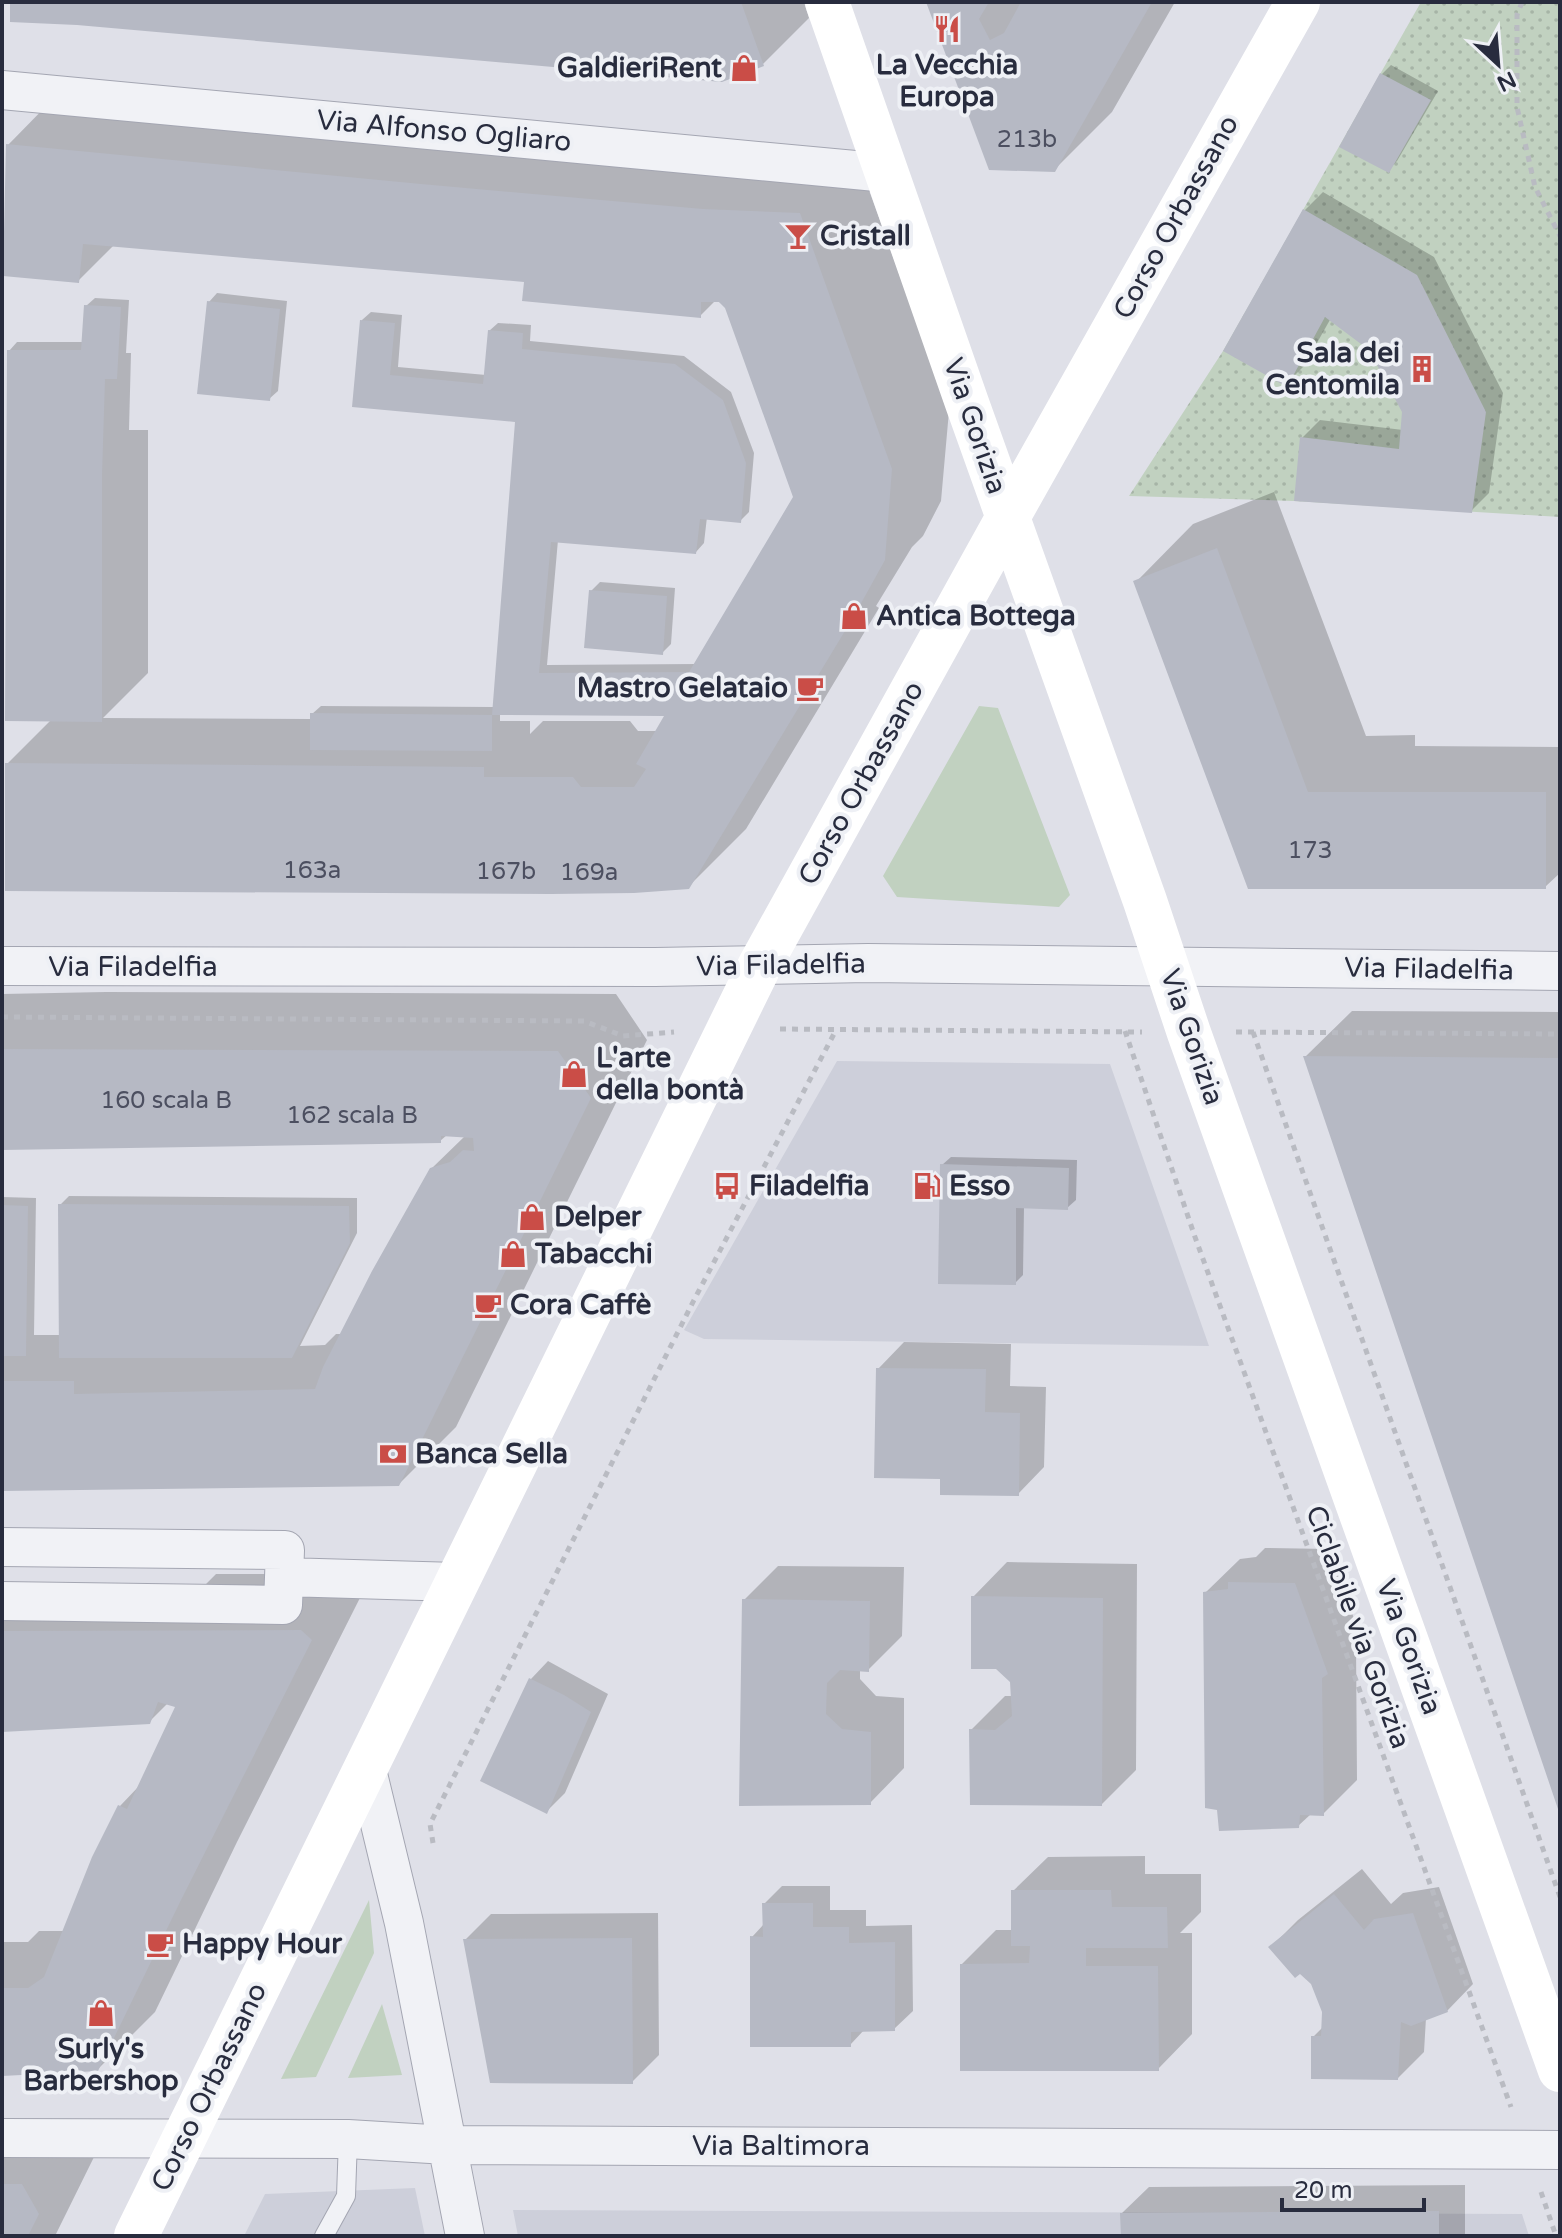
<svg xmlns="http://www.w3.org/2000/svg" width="1562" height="2238" font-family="'Varela Round',sans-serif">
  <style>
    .built { fill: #cdcfda }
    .green { fill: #c1d1c0 }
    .park { fill: url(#park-dots) }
    .shadow { fill: #0003; fill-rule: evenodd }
    .building { fill: #b6b9c4 }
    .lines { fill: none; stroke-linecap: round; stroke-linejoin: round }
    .lane-casing { stroke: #a4a6b2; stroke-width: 20 }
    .street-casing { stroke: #a4a6b2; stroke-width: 40 }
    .path { stroke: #b9bbc2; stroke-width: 5; stroke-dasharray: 6 6; stroke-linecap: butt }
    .lane { stroke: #f1f2f6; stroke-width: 18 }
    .street { stroke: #f1f2f6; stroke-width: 38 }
    .secondary { stroke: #fff; stroke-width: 44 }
    .labels { text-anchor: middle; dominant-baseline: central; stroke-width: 8; stroke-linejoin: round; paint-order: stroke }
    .number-label { font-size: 24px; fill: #4c4f60 }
    .poi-label { font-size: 28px; font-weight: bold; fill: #282c3e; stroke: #eef0f5; text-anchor: start }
    .street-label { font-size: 28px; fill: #282c3e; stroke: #eef0f5 }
  </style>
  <defs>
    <pattern id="park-dots" width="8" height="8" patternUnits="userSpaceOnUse" patternTransform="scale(2)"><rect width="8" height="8" fill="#c1d1c0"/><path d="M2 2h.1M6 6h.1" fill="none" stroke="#a6b4a6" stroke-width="1.8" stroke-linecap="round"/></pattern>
  </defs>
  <rect width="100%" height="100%" fill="#dfe0e8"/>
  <path class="built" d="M837,1061L1110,1064L1209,1346L704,1339L684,1330Z
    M415,2188L425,2236H244L265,2194Z
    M513,2210L1522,2214L1529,2236H518Z"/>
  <path class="green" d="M979,706L998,708L1070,895L1059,907L897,897L883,876Z
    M369,1900L374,1953L316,2077L281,2079Z
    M382,2004L402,2075L348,2078Z"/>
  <path class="park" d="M1421,2H1560V517L1294,501L1129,496L1223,351Z"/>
  <path class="shadow" d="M12,2H804L809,18L763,64Z
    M928,2H1175L1112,112L1054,170Z
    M1391,65L1438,91L1397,161L1388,170L1341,146L1382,74Z
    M54,98L857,157L949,411L941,501L923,536L912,547L876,606L879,608L746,829L688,887L7,764L51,720L9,351L17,342H83L86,306L95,298L129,300L126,353H131L129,430H148V673L103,718L312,719V714L321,706L495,707L517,420L354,405L362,320L371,312L402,315L398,367L486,375L489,331L498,323L531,325L530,341L684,356L731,392L754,453L749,512L740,521L707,517L704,543L696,552L558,540L547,665L697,664L795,497L727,307L716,300L700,316L526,280L114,245L78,281L8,145ZM672,707L658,731H638L630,721H543L530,734V721H500V713Z
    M1323,192L1434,257L1503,393L1489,493L1471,511L1302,438L1320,420L1403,430L1405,412L1371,349L1331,318L1304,366L1286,384L1226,350L1305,210Z
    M217,293L287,301L278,391L269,399L209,302Z
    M1274,492L1366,736L1415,735V746L1560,747V873L1545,887L1360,886L1136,582L1193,524Z
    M600,582L675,588L671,644L662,653L591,591Z
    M106,992L616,994L647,1040L456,1427L399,1484L2,1488V1197L36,1198L34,1335H61L60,1205L69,1196L357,1198V1233L300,1346L325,1345L336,1334H342L431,1169L465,1136L447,1135L440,1141L2,1148V994Z
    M1352,1011L1560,1012V1808L1305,1057Z
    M951,1157L1077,1160L1076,1200L1067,1208L1024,1207L1023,1275L1015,1283L942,1165Z
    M904,1342L1011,1344L1010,1386L1046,1387L1044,1467L1018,1494L942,1477L878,1369Z
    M1265,1548L1329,1549L1361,1638L1356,1643L1357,1780L1323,1814H1311L1298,1826L1205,1593L1240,1559L1256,1557Z
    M1007,1562L1137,1564L1136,1770L1102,1804L971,1730L1005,1696H1012V1681L973,1597Z
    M778,1566L904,1567L902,1636L868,1670L860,1669V1679L876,1696L904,1698V1768L870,1803L744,1600Z
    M216,1574H358L368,1582L237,1842L155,2012L98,2069L2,2073V1942H28L39,1931H64L120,1806L140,1785L178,1706L168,1703L149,1722L2,1730V1585H205Z
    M548,1661L608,1694L565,1793L547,1811L483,1780L531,1679Z
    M1145,1856V1874H1201V1912L1180,1933H1192V2034L1158,2069L962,1964L996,1930H1013V1891L1048,1857Z
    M1362,1869L1391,1904L1403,1893L1439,1887L1473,1984L1447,2011L1426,2018L1424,2052L1398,2078L1313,2037L1323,2027L1324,2012L1313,1983L1271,1947L1298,1920Z
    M782,1886H830V1910H866V1926L912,1925L913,2011L894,2029H865L850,2045L752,1937L764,1924V1904Z
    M658,1913L659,2055L632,2082L465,1940L491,1914Z
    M2,2129L95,2155L55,2236H2Z
    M1465,2185V2236H1123L1122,2213L1149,2187Z"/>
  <path class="building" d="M10,2H741L764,66L722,82L77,25L10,22Z
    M926,2H989L979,19L990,40L1004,33L1021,2H1152L1055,172L989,170Z
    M1380,73L1431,100L1389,173L1339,147Z
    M6,144L421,184L703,209L800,213L892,469L885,560L854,616L689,889L634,893L551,894L5,891V763L484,767V777H573L581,787H634L646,769L636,764L664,716L492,715V751L310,750V713L492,715L515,422L352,407L360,320L395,323L390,375L483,384L488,330L523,333L522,349L675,364L723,400L746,463L741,523L700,519L696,554L551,542L539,673L689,672L793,497L725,308L719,302H701V318L522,301L524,282L83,244L79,283L3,276Z
    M1303,209L1417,275L1486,412L1472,513L1294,501L1300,437L1399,449L1402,412L1369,350L1325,317L1287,387L1223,351Z
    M207,301L280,309L270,401L197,394Z
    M84,305L121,307L117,379H105L102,475V722L5,721L7,350H81Z
    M1217,548L1308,792H1546V889H1248L1133,581Z
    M589,590L667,596L663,655L584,648Z
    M2,1049L558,1051L591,1098L399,1486L2,1491V1381H74V1394L315,1389L323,1367L372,1271L430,1168L450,1162L463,1150L474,1151L473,1138L441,1136V1143L2,1150Z
    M1303,1056L1560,1058V1812H1559Z
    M940,1164L1069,1168L1068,1210L1016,1208V1285L938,1284Z
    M58,1204L349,1206L350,1243L292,1358H59Z
    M2,1205L28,1206L26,1356H2Z
    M876,1368L986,1369L985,1412L1020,1413L1019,1496L940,1495V1479L874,1478Z
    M1228,1582L1295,1583L1328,1674L1322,1678L1324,1816L1300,1815L1299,1828L1219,1831L1217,1810L1205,1808L1203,1592L1228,1589Z
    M971,1596L1103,1598L1102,1806L970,1805L969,1729L995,1730L1012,1716L1010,1682L996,1669H971Z
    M742,1599L870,1601L869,1672L840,1670L827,1683L826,1714L842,1729L871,1732V1805L739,1806Z
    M301,1630L312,1640L180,1902L98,2071L2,2076V1988H28L44,1977L92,1857L118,1805L127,1809L175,1707L158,1702L150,1724L2,1732V1631Z
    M529,1678L564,1695L591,1712L547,1814L480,1781Z
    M1011,1890H1111L1112,1907H1167L1168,1948H1086V1966H1158L1159,2071H960V1964L1029,1963L1030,1946H1011Z
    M1334,1894L1364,1930L1374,1919L1413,1913L1448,2012L1411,2026L1401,2022L1398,2080L1311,2079V2036H1321L1322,2012L1311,1984L1300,1974L1295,1978L1268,1947Z
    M762,1903H813V1927H849V1943L895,1942V2031L851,2032V2047H750V1936L763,1937Z
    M632,1938L633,2084L490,2083L463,1939Z
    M2,2184H22L39,2214L28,2236H2Z
    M1439,2211V2236H1121L1120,2213Z"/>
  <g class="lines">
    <g class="lane-casing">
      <path id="lane" d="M324,2236L346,2196L348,2139"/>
    </g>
    <g class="street-casing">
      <path id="street" d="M2,90L887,173
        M2,966L655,967L868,963L1560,971
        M2,1547L285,1550L283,1605L2,1601
        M284,1577L457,1582
        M366,1766L404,1923L465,2236
        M2,2138L348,2139L447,2145L1560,2150"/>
    </g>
    <path class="path" d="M1522,2L1517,15V107L1535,187L1560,236
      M2,1017L584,1021L623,1036L674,1032
      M780,1029L1142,1032
      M1125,1031L1195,1237L1511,2107
      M1236,1032L1560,1034
      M1253,1032L1560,1897
      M433,1843L430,1824L694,1300L836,1030
      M1541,2192L1556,2236"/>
    <use href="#lane" class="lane"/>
    <use href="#street" class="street"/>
    <path class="secondary" d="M827,2L967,403L1145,901L1189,1033L1560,2070
      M136,2236L760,965L1008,517L1298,2"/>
  </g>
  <defs>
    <g id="restaurant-bare" transform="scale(2.16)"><path d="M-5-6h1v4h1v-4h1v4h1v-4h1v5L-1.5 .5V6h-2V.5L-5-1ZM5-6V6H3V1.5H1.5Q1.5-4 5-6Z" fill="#ca4d47" stroke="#eef0f5" stroke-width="2.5" paint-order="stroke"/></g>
    <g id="shop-bare" transform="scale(2.16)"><path d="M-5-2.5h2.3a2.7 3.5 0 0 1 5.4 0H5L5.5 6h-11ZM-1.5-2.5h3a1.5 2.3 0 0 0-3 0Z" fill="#ca4d47" stroke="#eef0f5" stroke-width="2.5" paint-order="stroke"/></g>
    <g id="bar-bare" transform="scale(2.16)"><path d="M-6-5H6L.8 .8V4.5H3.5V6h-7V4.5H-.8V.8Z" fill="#ca4d47" stroke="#eef0f5" stroke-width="2.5" paint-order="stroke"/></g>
    <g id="building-bare" transform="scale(2.16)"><path d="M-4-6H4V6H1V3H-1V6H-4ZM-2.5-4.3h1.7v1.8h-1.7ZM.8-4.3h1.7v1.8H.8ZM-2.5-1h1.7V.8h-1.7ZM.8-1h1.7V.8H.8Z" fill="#ca4d47" stroke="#eef0f5" stroke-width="2.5" paint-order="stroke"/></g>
    <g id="cafe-bare" transform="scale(2.16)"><path d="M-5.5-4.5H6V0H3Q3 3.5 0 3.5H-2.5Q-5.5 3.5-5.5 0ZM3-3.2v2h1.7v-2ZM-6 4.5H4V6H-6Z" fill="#ca4d47" stroke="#eef0f5" stroke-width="2.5" paint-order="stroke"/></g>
    <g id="bus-bare" transform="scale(2.16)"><path d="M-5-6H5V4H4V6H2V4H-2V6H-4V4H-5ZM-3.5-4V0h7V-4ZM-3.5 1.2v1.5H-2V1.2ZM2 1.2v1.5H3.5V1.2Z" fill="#ca4d47" stroke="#eef0f5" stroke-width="2.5" paint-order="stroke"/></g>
    <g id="fuel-bare" transform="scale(2.16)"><path d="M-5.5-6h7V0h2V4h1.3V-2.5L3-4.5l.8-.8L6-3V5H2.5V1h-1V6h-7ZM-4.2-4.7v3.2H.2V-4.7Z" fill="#ca4d47" stroke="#eef0f5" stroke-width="2.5" paint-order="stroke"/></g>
    <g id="bank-bare" transform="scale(2.16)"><path d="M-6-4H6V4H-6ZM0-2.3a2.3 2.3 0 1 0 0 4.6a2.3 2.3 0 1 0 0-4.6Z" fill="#ca4d47" stroke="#eef0f5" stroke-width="2.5" paint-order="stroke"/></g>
  </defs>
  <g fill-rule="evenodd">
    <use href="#restaurant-bare" x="947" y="29"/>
    <use href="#shop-bare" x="744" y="68"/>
    <use href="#bar-bare" x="798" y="236"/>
    <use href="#building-bare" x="1422" y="369"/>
    <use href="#shop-bare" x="854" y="616"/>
    <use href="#cafe-bare" x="810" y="688"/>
    <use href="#shop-bare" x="574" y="1074"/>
    <use href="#bus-bare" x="727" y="1186"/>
    <use href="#fuel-bare" x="927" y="1186"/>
    <use href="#shop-bare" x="532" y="1217"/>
    <use href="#shop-bare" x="513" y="1254"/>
    <use href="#cafe-bare" x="488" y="1305"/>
    <use href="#bank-bare" x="393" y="1454"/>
    <use href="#cafe-bare" x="160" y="1944"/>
    <use href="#shop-bare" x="101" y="2013"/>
  </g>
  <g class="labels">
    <g class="number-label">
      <text x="1027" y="139">213b</text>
      <text x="1310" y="850">173</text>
      <text x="312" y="870">163a</text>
      <text x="506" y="871">167b</text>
      <text x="589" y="872">169a</text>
      <text x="166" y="1100">160 scala B</text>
      <text x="352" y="1115">162 scala B</text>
    </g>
    <g class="poi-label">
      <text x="947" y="65" text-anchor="middle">La Vecchia<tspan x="947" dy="32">Europa</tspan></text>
      <text x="722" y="68" text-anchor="end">GaldieriRent</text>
      <text x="820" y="236">Cristall</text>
      <text x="1400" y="353" text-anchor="end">Sala dei<tspan x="1400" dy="32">Centomila</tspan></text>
      <text x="876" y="616">Antica Bottega</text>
      <text x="788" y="688" text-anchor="end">Mastro Gelataio</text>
      <text x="596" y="1058">L'arte<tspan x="596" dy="32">della bontà</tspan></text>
      <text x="749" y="1186">Filadelfia</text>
      <text x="949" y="1186">Esso</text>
      <text x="554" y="1217">Delper</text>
      <text x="535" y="1254">Tabacchi</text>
      <text x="510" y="1305">Cora Caffè</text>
      <text x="415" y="1454">Banca Sella</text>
      <text x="182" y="1944">Happy Hour</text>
      <text x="101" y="2049" text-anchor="middle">Surly's<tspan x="101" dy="32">Barbershop</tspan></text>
    </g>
    <g class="street-label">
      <text transform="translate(444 131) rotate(5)">Via Alfonso Ogliaro</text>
      <text transform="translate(1176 217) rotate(-61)">Corso Orbassano</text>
      <text transform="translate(975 426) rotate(71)">Via Gorizia</text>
      <text transform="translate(861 783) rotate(-61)">Corso Orbassano</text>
      <text transform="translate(781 965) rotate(-1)">Via Filadelfia</text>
      <text x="133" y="967">Via Filadelfia</text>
      <text transform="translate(1429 969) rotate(1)">Via Filadelfia</text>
      <text transform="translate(1192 1037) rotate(71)">Via Gorizia</text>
      <text transform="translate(1358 1627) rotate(70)">Ciclabile via Gorizia</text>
      <text transform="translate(1409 1647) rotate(70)">Via Gorizia</text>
      <text transform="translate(209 2087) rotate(-64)">Corso Orbassano</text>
      <text x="781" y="2146">Via Baltimora</text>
    </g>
  </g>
  <rect width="1562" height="2238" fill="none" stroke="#282c3e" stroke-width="8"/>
  <g transform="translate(1498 64) rotate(154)" stroke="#eef0f5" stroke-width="6" paint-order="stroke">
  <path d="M0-6L14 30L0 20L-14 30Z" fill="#282c3e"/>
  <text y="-12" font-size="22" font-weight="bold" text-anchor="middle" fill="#282c3e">N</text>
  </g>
  <path d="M1282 2198v12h142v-12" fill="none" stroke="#282c3e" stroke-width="4"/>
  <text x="1294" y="2198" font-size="24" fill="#282c3e" stroke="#eef0f5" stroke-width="6" paint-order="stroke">20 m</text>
</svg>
